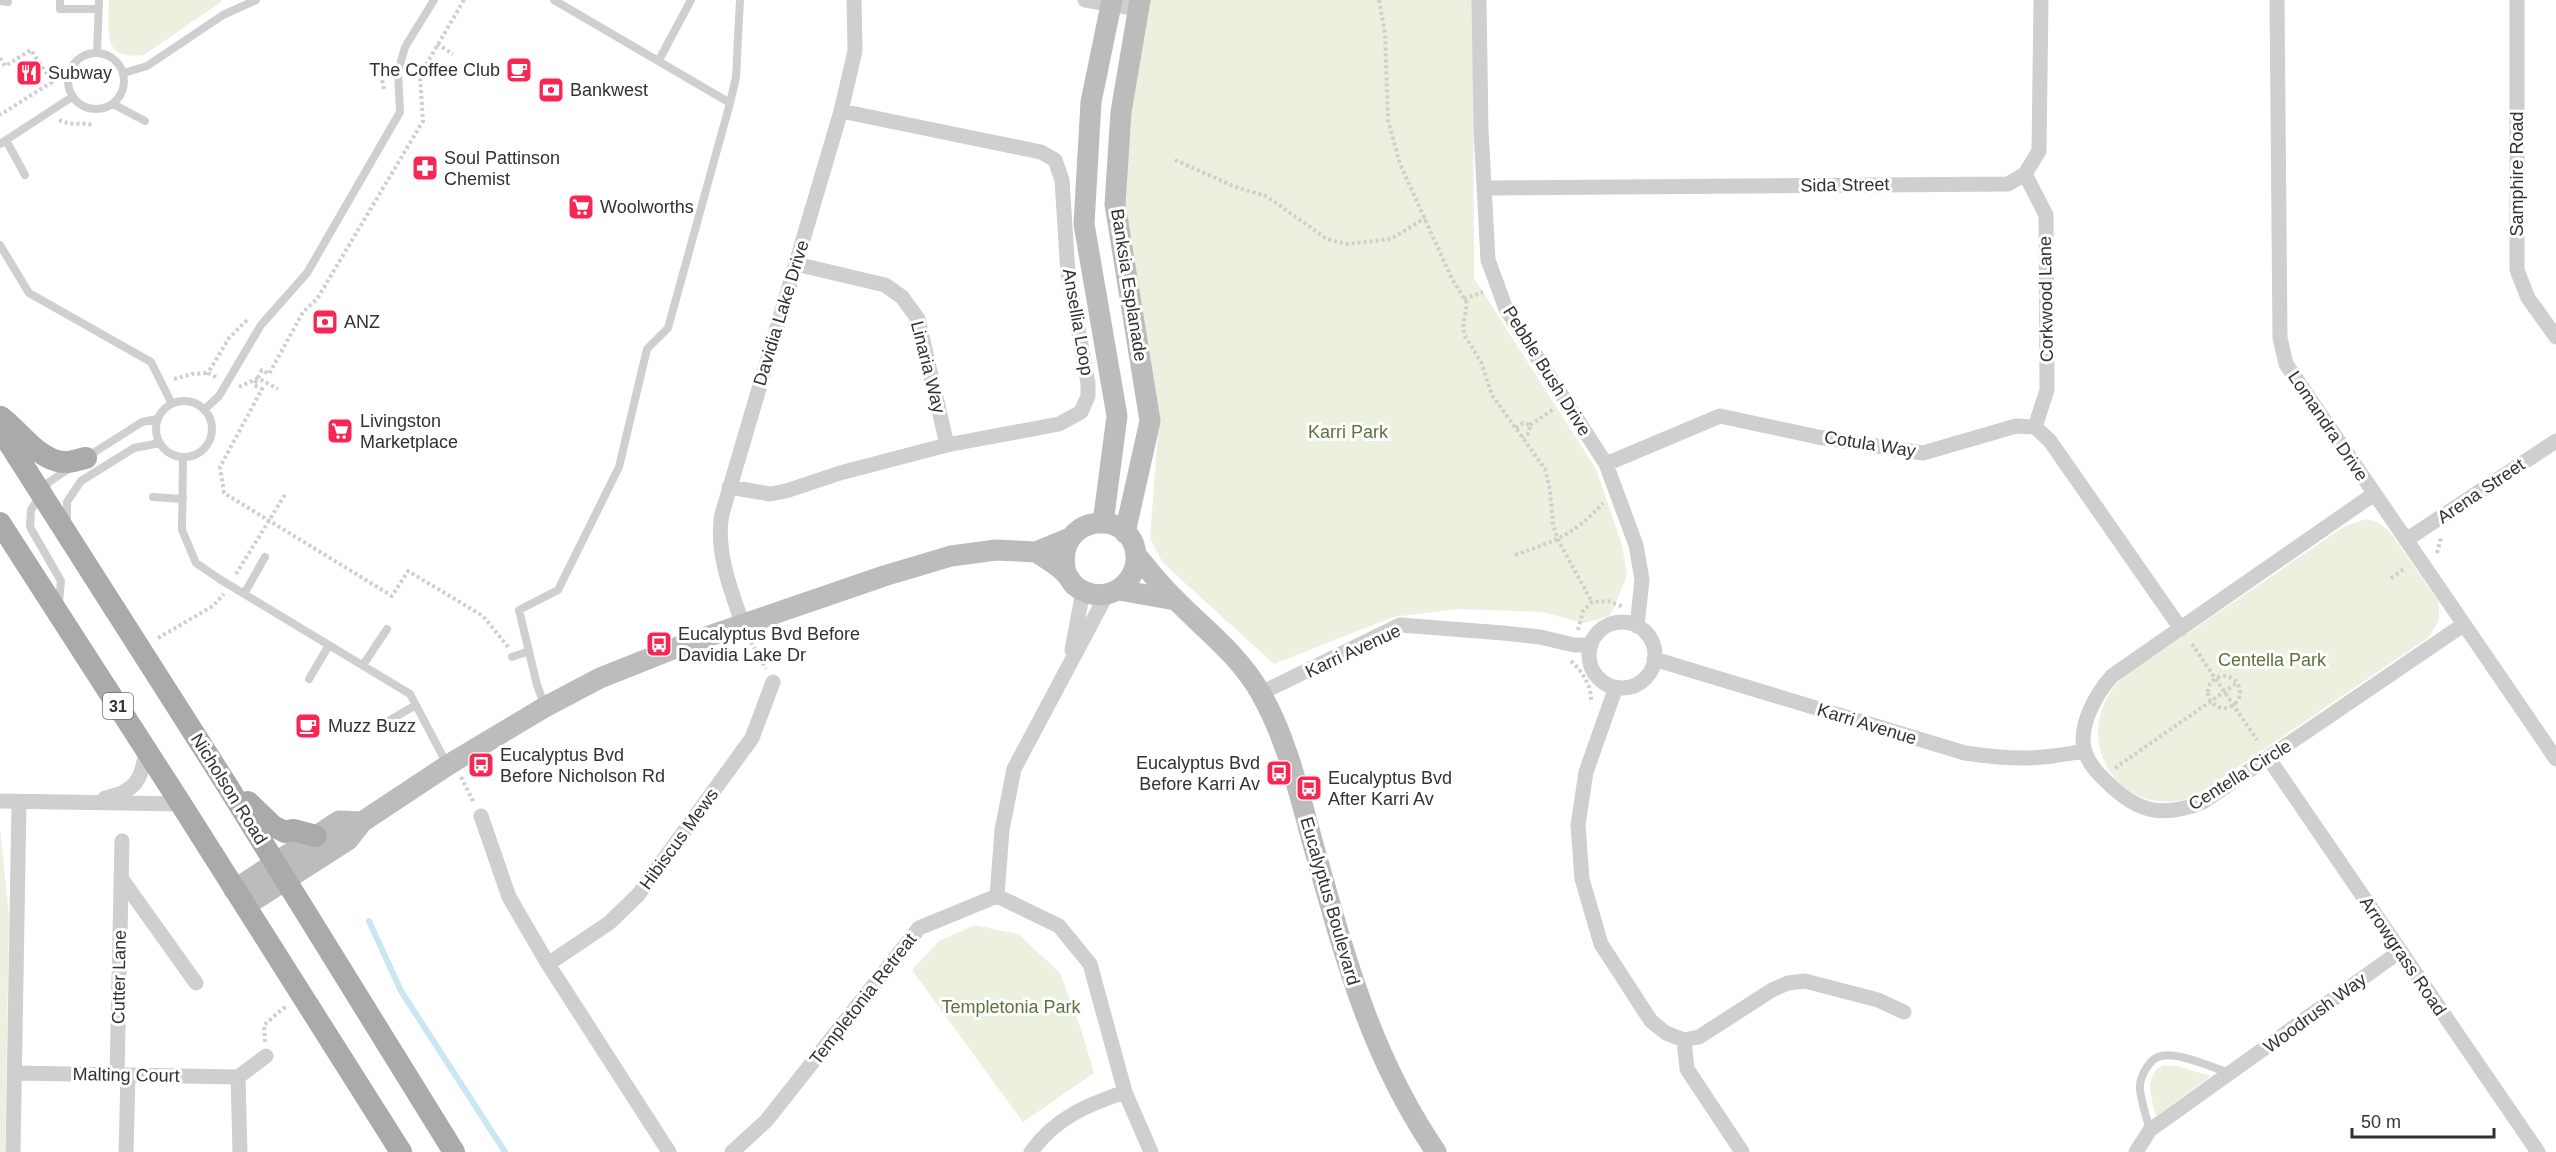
<svg xmlns="http://www.w3.org/2000/svg" width="2556" height="1152" font-family="Helvetica,sans-serif">
  <style>
    .green { fill: #ebf0df }
    .lines { fill: none; stroke-linecap: round; stroke-linejoin: round }
    .stream { stroke: #cae7f0; stroke-width: 6 }
    .path { stroke: #cfcfcf; stroke-width: 4; stroke-dasharray: 3 3; stroke-linecap: butt }
    .lane { stroke: #cfcfcf; stroke-width: 8 }
    .street { stroke: #cfcfcf; stroke-width: 15 }
    .secondary { stroke: #bcbcbc; stroke-width: 21 }
    .primary { stroke: #aaa; stroke-width: 22 }
    .labels { text-anchor: middle; dominant-baseline: central; stroke-width: 6; stroke-linejoin: round; paint-order: stroke }
    .shield { fill: #fff; stroke: #707070; stroke-width: 1.5 }
    .shield-label { font-size: 16px; font-weight: bold; fill: #323232 }
    .poi-label { font-size: 18px; fill: #323232; stroke: #fff; text-anchor: start }
    .street-label { font-size: 18px; fill: #323232; stroke: #fff }
    .park-label { font-size: 18px; fill: #5d733a; stroke: #fff }
  </style>
  <rect width="100%" height="100%" fill="#fff"/>
  <path class="green" d="M109,0H221V2L144,55C101,61 109,31 109,0Z
    M1145,0H1473L1474,278L1596,469L1622,545L1627,576L1610,616L1584,623L1542,612L1458,609L1393,617L1274,664L1163,563L1150,538L1159,419L1123,220L1125,109Z
    M2366,519L2377,522L2390,532L2439,602V620L2429,637L2194,797C2118,823 2066,736 2121,679L2345,526Z
    M0,828L9,916L5,1152H0Z
    M975,925L1018,934L1060,973L1081,1029L1094,1073L1023,1122L912,970L939,941Z
    M2163,1065L2177,1066L2211,1076L2156,1116C2151,1097 2143,1077 2163,1065Z"/>
  <g class="lines">
    <path class="stream" d="M369,921L401,991L505,1152"/>
    <path class="path" d="M464,0L420,75L423,121L317,299L303,312L269,374L262,370L254,385L262,389L220,467L224,493L392,596L408,571L483,616L508,647
      M1379,0L1385,33L1388,120L1400,164L1452,279L1467,303L1463,328L1465,336L1481,362L1492,395L1545,469L1550,490L1553,525L1558,540L1592,602
      M437,44L453,54
      M0,58L5,66L31,50L52,82L0,115
      M384,89L381,74L385,67
      M59,120C71,126 81,122 93,125
      M1175,160L1238,188L1266,196L1327,239L1348,244L1391,239L1425,218
      M1464,299L1483,292
      M216,377L208,373L229,338L248,319
      M174,379L192,374L208,373
      M239,387L258,378L278,389
      M1530,425L1554,409
      M1516,428L1523,423L1530,425L1529,433L1523,438
      M2437,553L2441,538
      M1515,555C1555,541 1574,535 1603,503
      M236,574L286,493
      M2391,578L2405,568
      M1578,630L1583,611L1592,602L1608,601L1624,607
      M158,638L213,606L224,594
      M751,642L766,669
      M2192,644L2257,740
      M1571,661C1583,673 1592,685 1591,703
      M2208 692a16 16 0 1 1 32 0a16 16 0 1 1-32 0Z
      M2115,768L2237,683
      M461,777L474,803
      M265,1042L264,1025L286,1006"/>
    <path class="lane" d="M60,0V9H98
      M554,0L730,103
      M0,1L8,2
      M68 81a28 28 0 1 1 56 0a28 28 0 1 1-56 0Z
      M97,53L99,0
      M659,60L691,0
      M124,73L147,66L223,15L256,0
      M113,104L145,121
      M6,140L25,175
      M0,144L72,97
      M0,245L29,293L151,362L172,404
      M156 429a28 28 0 1 1 56 0a28 28 0 1 1-56 0Z
      M204,410L219,396L261,325L307,273L400,112L398,72L405,47L434,0
      M87,457L142,422L157,419
      M183,457L182,530L196,563L221,580L410,694L447,764
      M153,497L183,499
      M67,522V502L81,481L134,448L160,443
      M244,594L265,557
      M59,602L61,581L30,527L31,510L49,482L70,468
      M512,657L529,651
      M363,665L387,629
      M309,679L329,645
      M545,706L537,685L519,610L558,590L619,467L647,349L668,328L730,103L736,77L740,0
      M378,727L416,705
      M2150,1130C2147,1119 2139,1096 2140,1085C2141,1075 2150,1058 2161,1056C2178,1052 2212,1067 2229,1073"/>
    <path class="street" d="M1085,0L1138,9
      M1479,0L1481,130L1488,260L1506,309L1606,464L1636,545L1642,580L1637,626
      M2277,0L2280,338L2286,364L2556,759
      M2517,0V270L2528,298L2556,337
      M2025,174L2046,215L2047,390L2035,427
      M1485,188L2008,184L2025,174L2039,151L2041,0
      M796,264L885,285L902,297L918,319L947,445
      M1606,464L1720,416L1818,437L1923,453L2016,426L2035,427L2050,441L2181,629
      M729,487L770,494L786,491L840,473L947,445L1059,424L1081,412L1088,396V383L1068,274L1062,180L1055,160L1041,152L841,111
      M2374,494L2112,676C2096,694 2077,727 2085,752C2089,764 2098,774 2107,782C2138,813 2163,818 2203,802L2463,625
      M2406,540L2556,441
      M1589 655a33 33 0 1 1 66 0a33 33 0 1 1-66 0Z
      M743,625C731,591 715,550 722,514L841,111L855,51L854,0
      M1072,650L1083,591
      M1654,659L1965,753C2013,760 2037,760 2084,751
      M1616,687L1586,772L1578,825L1582,879L1601,944L1651,1021L1666,1033L1684,1040L1699,1037L1772,990L1788,983L1805,981L1878,1000L1904,1012
      M1261,693L1400,625L1503,633L1540,637L1574,645H1591
      M2269,759L2538,1152
      M105,798C136,792 142,779 146,750
      M0,801L181,804
      M481,816L509,897L548,964L669,1152
      M121,878L196,983
      M997,896L1002,830L1014,769L1107,594
      M548,964L609,923L638,895L752,738L773,682
      M1684,1040L1687,1069L1742,1152
      M14,1073L238,1077L266,1056
      M117,1075L122,841
      M238,1077L240,1152
      M13,1152L19,802
      M126,1152L128,1075
      M732,1152L766,1121L919,928L997,896L1059,926L1090,964L1125,1092L1151,1152
      M1031,1152C1055,1118 1087,1105 1125,1092
      M2136,1152L2150,1130L2399,952"/>
    <path class="secondary" d="M1103,523L1117,416L1084,224L1091,102L1112,0
      M1125,533L1150,421L1115,204L1121,112L1140,0
      M1036,552C1046,559 1058,565 1066,574C1069,577 1071,582 1074,585C1089,598 1110,598 1124,585C1132,577 1137,566 1136,555C1132,506 1052,514 1066,573
      M1136,555C1149,570 1161,586 1175,599C1205,630 1238,654 1260,692C1288,740 1300,798 1315,851C1346,961 1371,1056 1436,1152
      M1119,590L1175,600
      M234,890L339,821L362,822
      M245,906L348,840L362,822L448,765L545,707L600,678L683,645L884,576L951,556L996,550L1036,552L1070,538"/>
    <path class="primary" d="M1,417C20,431 38,460 63,462C70,463 79,459 86,458
      M0,429L225,782L454,1152
      M0,523L181,804L401,1152
      M248,802L273,826L285,832L293,830L316,836"/>
  </g>
  <defs>
    <g id="cafe-square" transform="scale(1.35)"><rect x="-9" y="-9" width="18" height="18" rx="4" fill="#f62755" stroke="#fff"/><path d="M-5.5-4.5H6V0H3Q3 3.5 0 3.5H-2.5Q-5.5 3.5-5.5 0ZM3-3.2v2h1.7v-2ZM-6 4.5H4V6H-6Z" fill="#fff"/></g>
    <g id="restaurant-square" transform="scale(1.35)"><rect x="-9" y="-9" width="18" height="18" rx="4" fill="#f62755" stroke="#fff"/><path d="M-5-6h1v4h1v-4h1v4h1v-4h1v5L-1.5 .5V6h-2V.5L-5-1ZM5-6V6H3V1.5H1.5Q1.5-4 5-6Z" fill="#fff"/></g>
    <g id="bank-square" transform="scale(1.35)"><rect x="-9" y="-9" width="18" height="18" rx="4" fill="#f62755" stroke="#fff"/><path d="M-6-4H6V4H-6ZM0-2.3a2.3 2.3 0 1 0 0 4.6a2.3 2.3 0 1 0 0-4.6Z" fill="#fff"/></g>
    <g id="pharmacy-square" transform="scale(1.35)"><rect x="-9" y="-9" width="18" height="18" rx="4" fill="#f62755" stroke="#fff"/><path d="M-2-6h4v4h4v4h-4v4h-4v-4h-4v-4h4Z" fill="#fff"/></g>
    <g id="supermarket-square" transform="scale(1.35)"><rect x="-9" y="-9" width="18" height="18" rx="4" fill="#f62755" stroke="#fff"/><path d="M-6-5.5h2.5l.6 2H6L4.5 2H-2.5L-4.4-4H-6ZM-1.5 3.2a1.3 1.3 0 1 0 .1 0ZM3 3.2a1.3 1.3 0 1 0 .1 0Z" fill="#fff"/></g>
    <g id="bus-square" transform="scale(1.35)"><rect x="-9" y="-9" width="18" height="18" rx="4" fill="#f62755" stroke="#fff"/><path d="M-5-6H5V4H4V6H2V4H-2V6H-4V4H-5ZM-3.5-4V0h7V-4ZM-3.5 1.2v1.5H-2V1.2ZM2 1.2v1.5H3.5V1.2Z" fill="#fff"/></g>
  </defs>
  <g fill-rule="evenodd">
    <use href="#cafe-square" x="519" y="70"/>
    <use href="#restaurant-square" x="29" y="73"/>
    <use href="#bank-square" x="551" y="90"/>
    <use href="#pharmacy-square" x="425" y="168"/>
    <use href="#supermarket-square" x="581" y="207"/>
    <use href="#bank-square" x="325" y="322"/>
    <use href="#supermarket-square" x="340" y="431"/>
    <use href="#bus-square" x="659" y="644"/>
    <use href="#cafe-square" x="308" y="726"/>
    <use href="#bus-square" x="481" y="765"/>
    <use href="#bus-square" x="1279" y="773"/>
    <use href="#bus-square" x="1309" y="788"/>
  </g>
  <g class="labels">
    <rect class="shield" x="103" y="693" width="30" height="26" rx="4.5"/>
    <g class="shield-label">
      <text x="118" y="706">31</text>
    </g>
    <g class="poi-label">
      <text x="500" y="70" text-anchor="end">The Coffee Club</text>
      <text x="48" y="73">Subway</text>
      <text x="570" y="90">Bankwest</text>
      <text x="444" y="158">Soul Pattinson<tspan x="444" dy="21">Chemist</tspan></text>
      <text x="600" y="207">Woolworths</text>
      <text x="344" y="322">ANZ</text>
      <text x="360" y="421">Livingston<tspan x="360" dy="21">Marketplace</tspan></text>
      <text x="678" y="634">Eucalyptus Bvd Before<tspan x="678" dy="21">Davidia Lake Dr</tspan></text>
      <text x="328" y="726">Muzz Buzz</text>
      <text x="500" y="755">Eucalyptus Bvd<tspan x="500" dy="21">Before Nicholson Rd</tspan></text>
      <text x="1260" y="763" text-anchor="end">Eucalyptus Bvd<tspan x="1260" dy="21">Before Karri Av</tspan></text>
      <text x="1328" y="778">Eucalyptus Bvd<tspan x="1328" dy="21">After Karri Av</tspan></text>
    </g>
    <g class="street-label">
      <text transform="translate(2517 174) rotate(-90)">Samphire Road</text>
      <text transform="translate(1845 185) rotate(-1)">Sida Street</text>
      <text transform="translate(1129 285) rotate(81)">Banksia Esplanade</text>
      <text transform="translate(2046 299) rotate(-91)">Corkwood Lane</text>
      <text transform="translate(781 313) rotate(-73)">Davidia Lake Drive</text>
      <text transform="translate(1078 322) rotate(80)">Ansellia Loop</text>
      <text transform="translate(928 367) rotate(76)">Linaria Way</text>
      <text transform="translate(1547 371) rotate(58)">Pebble Bush Drive</text>
      <text transform="translate(2328 426) rotate(56)">Lomandra Drive</text>
      <text transform="translate(1870 444) rotate(9)">Cotula Way</text>
      <text transform="translate(2481 491) rotate(-34)">Arena Street</text>
      <text transform="translate(1353 651) rotate(-25)">Karri Avenue</text>
      <text transform="translate(1867 724) rotate(17)">Karri Avenue</text>
      <text transform="translate(2240 775) rotate(-32)">Centella Circle</text>
      <text transform="translate(229 789) rotate(58)">Nicholson Road</text>
      <text transform="translate(679 839) rotate(-54)">Hibiscus Mews</text>
      <text transform="translate(1330 901) rotate(74)">Eucalyptus Boulevard</text>
      <text transform="translate(2403 956) rotate(56)">Arrowgrass Road</text>
      <text transform="translate(119 977) rotate(-89)">Cutter Lane</text>
      <text transform="translate(863 999) rotate(-52)">Templetonia Retreat</text>
      <text transform="translate(2315 1013) rotate(-36)">Woodrush Way</text>
      <text transform="translate(126 1075) rotate(1)">Malting Court</text>
    </g>
    <g class="park-label">
      <text x="1348" y="432">Karri Park</text>
      <text x="2272" y="660">Centella Park</text>
      <text x="1011" y="1007">Templetonia Park</text>
    </g>
  </g>
  <path d="M2352 1128v9h142v-9" fill="none" stroke="#323232" stroke-width="3"/>
  <text x="2361" y="1128" font-size="18" fill="#323232" stroke="#ffffff" stroke-width="4.5" paint-order="stroke">50 m</text>
</svg>
